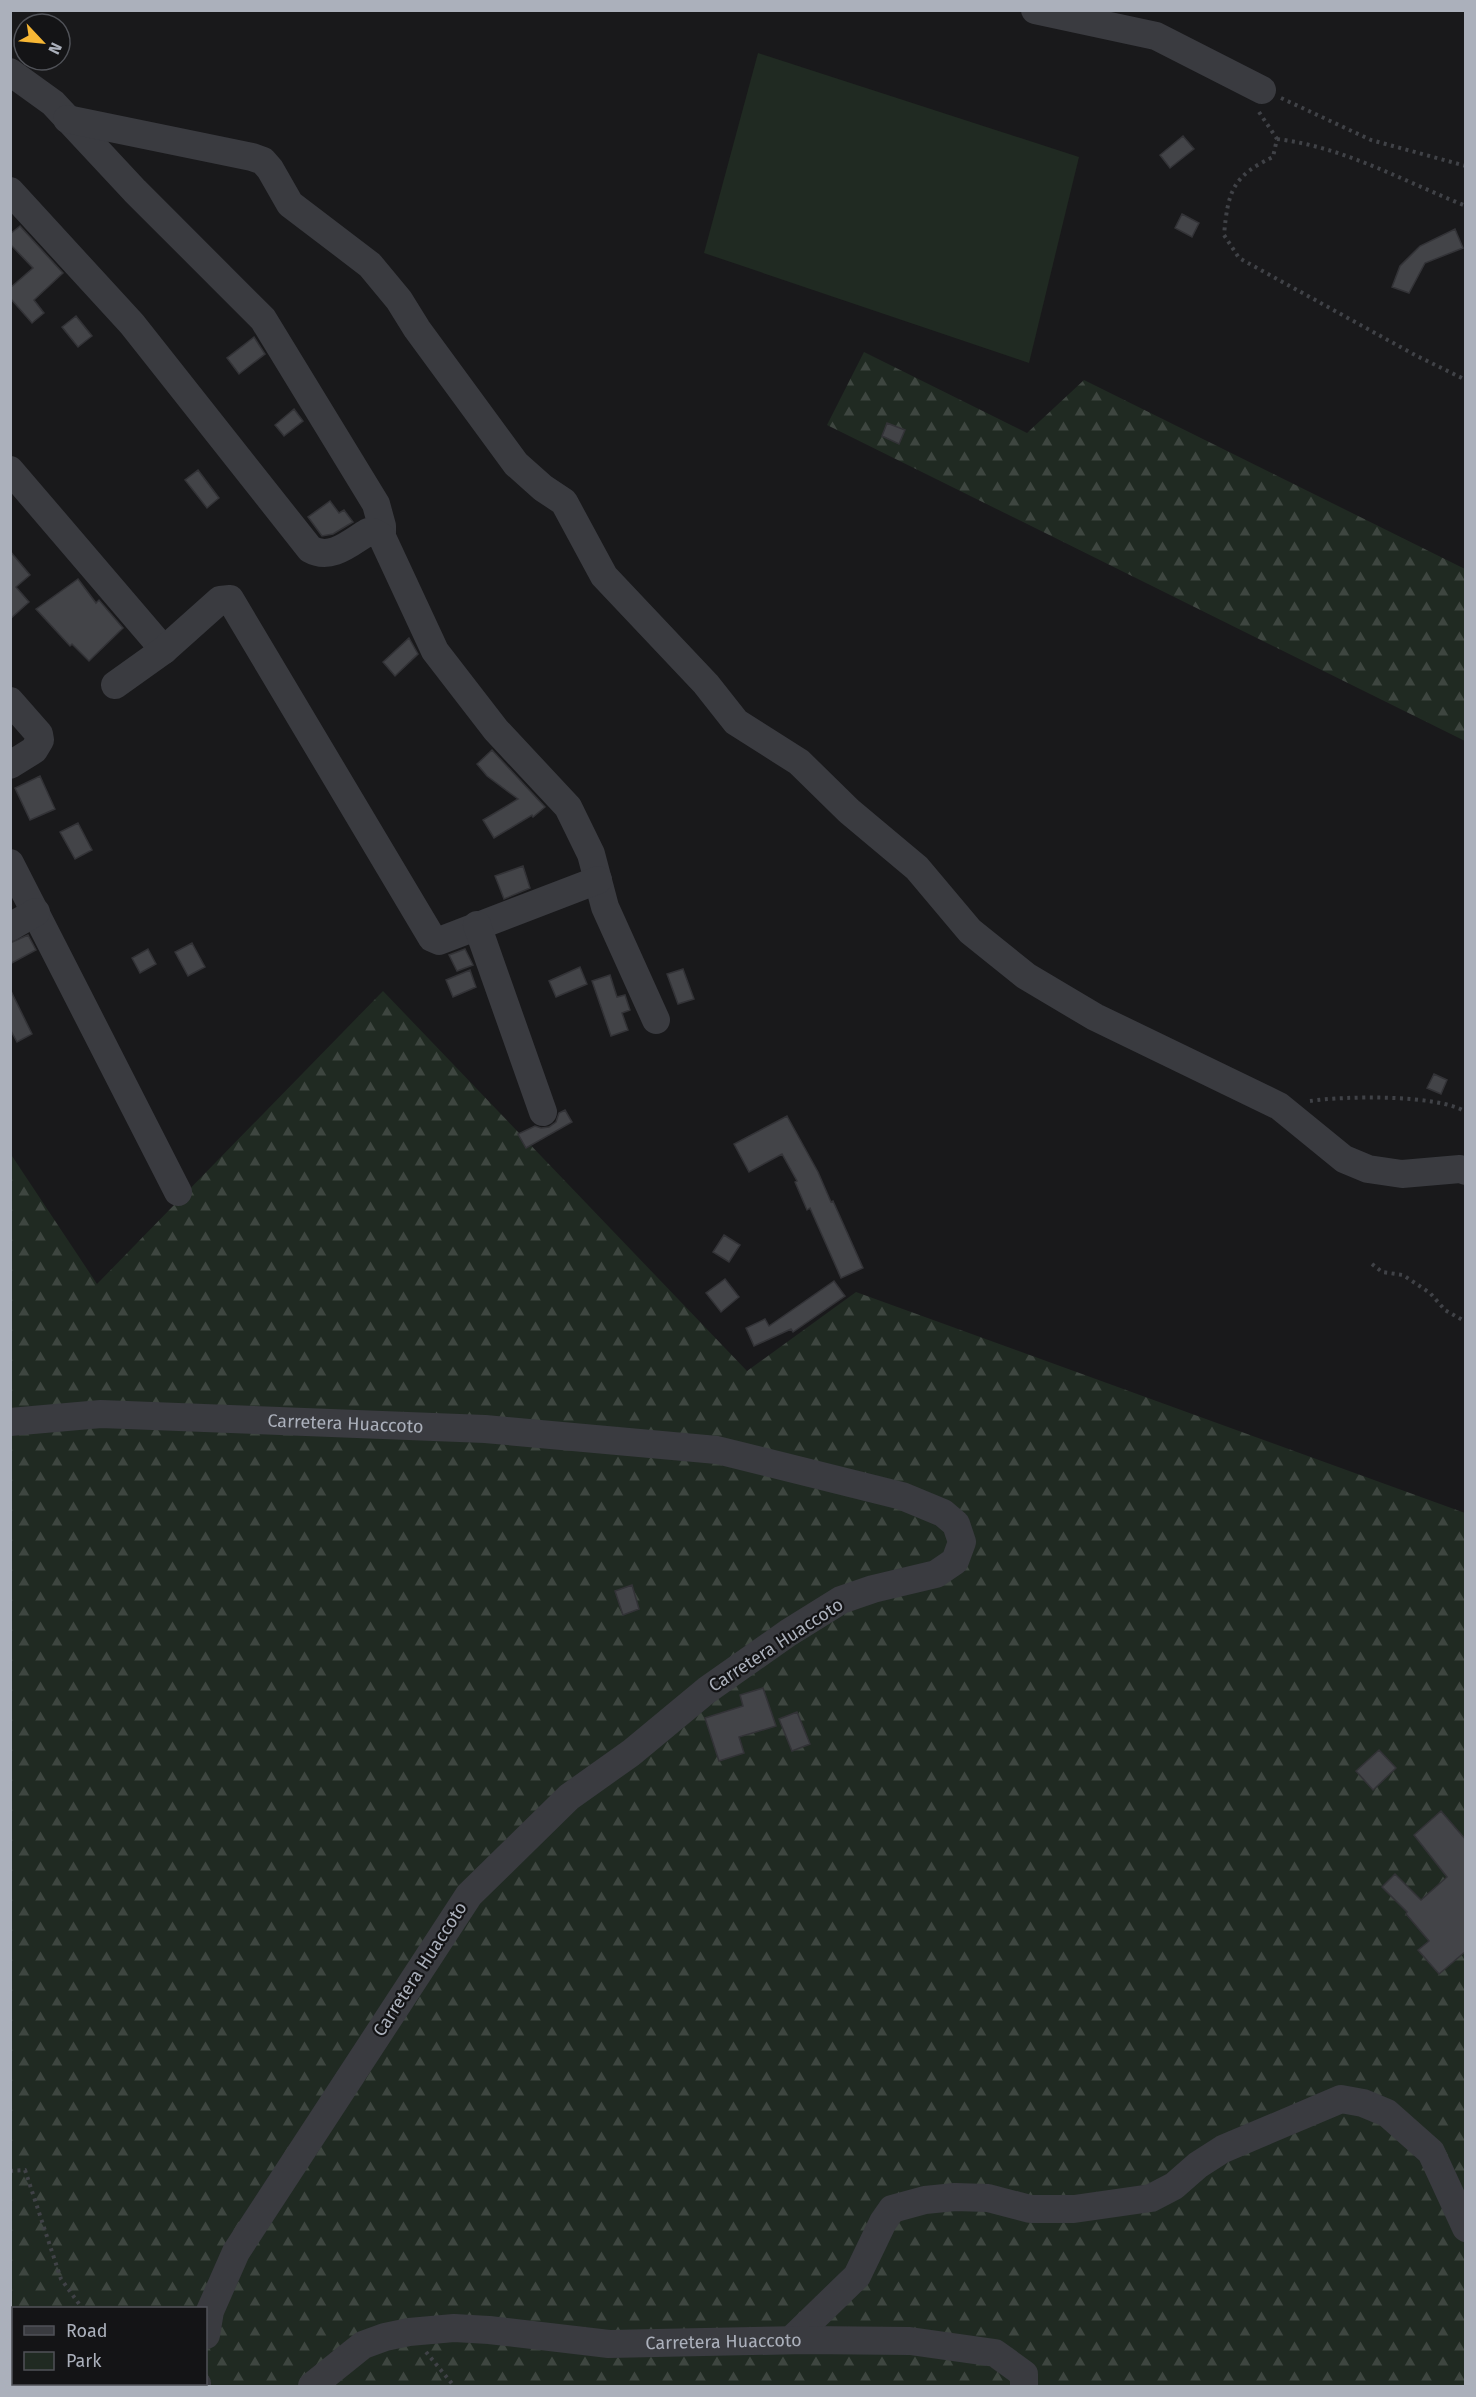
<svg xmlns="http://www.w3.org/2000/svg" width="1476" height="2397" font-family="'Fira Sans',sans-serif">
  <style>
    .green { fill: #202a22 }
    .forest { fill: url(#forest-firs); fill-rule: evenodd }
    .building { fill: #434448; stroke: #333337; stroke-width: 1.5 }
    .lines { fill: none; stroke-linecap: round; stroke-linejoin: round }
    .path { stroke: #404247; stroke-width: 4; stroke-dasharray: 3 4.5; stroke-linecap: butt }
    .minor { stroke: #3a3b40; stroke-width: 28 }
    .labels { text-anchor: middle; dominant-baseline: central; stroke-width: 4.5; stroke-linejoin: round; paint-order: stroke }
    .street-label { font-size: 18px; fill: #abb0bb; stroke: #141416 }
  </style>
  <defs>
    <pattern id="forest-firs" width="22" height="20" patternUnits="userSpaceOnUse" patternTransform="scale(1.5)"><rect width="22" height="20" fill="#202a22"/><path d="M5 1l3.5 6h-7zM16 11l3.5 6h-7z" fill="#3e4640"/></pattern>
  </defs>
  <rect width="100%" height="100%" fill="#19191b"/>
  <path class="green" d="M758,53L1079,157L1029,363L704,253Z"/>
  <path class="forest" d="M864,352L1027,433L1084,380L1465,569V741L827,425Z
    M383,991L747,1371L856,1292L1465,1513V2386H11L10,1153L97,1284ZM14,2308H206V2384H14Z"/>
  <path class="building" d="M1183,136L1194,149L1170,168L1160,155Z
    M1182,214L1199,223L1192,237L1175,228Z
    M20,226L63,273L34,300L44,313L32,323L10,298V288L33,268L10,244V234Z
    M1455,229L1463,248L1425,263L1409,293L1392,287L1400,266L1420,246Z
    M76,316L92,336L78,347L62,327Z
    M254,337L265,354L239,374L227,358Z
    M294,409L303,421L284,436L275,425Z
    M887,423L905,430L899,444L882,436Z
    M198,470L219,498L207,508L185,480Z
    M330,501L339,513L344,510L353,522L333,534L322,536L308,517Z
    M10,551L30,575L16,587L29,602L10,619Z
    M78,579L96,603L99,600L123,628L89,661L72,644L70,646L36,609Z
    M409,638L418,654L395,676L383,662Z
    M492,750L545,807L533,817L532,815L494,838L483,820L518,799L487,776L477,764Z
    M40,776L55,809L30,820L15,788Z
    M78,823L92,850L75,859L60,832Z
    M523,866L530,888L504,899L495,876Z
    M28,935L36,950L10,964V943Z
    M192,943L205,967L188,976L175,952Z
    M148,949L156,964L140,973L132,958Z
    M465,949L473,965L457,971L449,955Z
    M580,967L587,984L556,997L549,981Z
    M683,969L694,999L678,1004L667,974Z
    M470,970L476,987L453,997L446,980Z
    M610,975L617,997L625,995L630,1010L622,1013L628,1030L611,1036L592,981Z
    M10,989L32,1034L17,1042L10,1029Z
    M1434,1074L1447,1080L1441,1094L1427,1088Z
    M565,1110L572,1122L526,1148L518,1134L535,1126L541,1128L549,1127L556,1122L559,1113Z
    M787,1116L818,1172L831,1202L833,1201L863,1268L841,1278L810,1208L807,1210L795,1182L797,1181L782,1154L749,1172L734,1144Z
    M724,1235L740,1245L729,1262L713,1252Z
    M725,1279L739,1297L721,1312L706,1293Z
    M834,1281L845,1296L793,1332L791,1329L754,1346L746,1328L765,1319L769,1326Z
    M632,1585L639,1609L623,1615L615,1591Z
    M763,1688L776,1726L739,1737L744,1753L719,1761L705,1718L743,1706L740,1695Z
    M797,1712L810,1744L792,1751L779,1719Z
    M1379,1750L1396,1768L1373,1790L1356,1771Z
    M1441,1811L1466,1840V1951L1439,1974L1418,1950L1429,1941L1406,1914L1407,1912L1382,1887L1395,1874L1421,1900L1447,1877L1414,1835Z"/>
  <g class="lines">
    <path class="path" d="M1281,98L1371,140L1466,166
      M1259,112L1277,139L1273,157C1232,176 1228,192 1224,235L1239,258L1415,355L1466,380
      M1277,139C1344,147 1403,181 1466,206
      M1310,1101C1344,1096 1438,1094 1466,1112
      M1372,1264L1382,1272L1403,1275L1430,1293L1445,1310L1466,1322
      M10,2171L25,2170L61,2279L82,2308
      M426,2352L454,2386"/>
    <g class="minor">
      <path d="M1035,10L1156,36L1262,90"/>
      <path d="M10,72L53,103L135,191L263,319L376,504L382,526V537"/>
      <path d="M67,119L252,157L263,161L270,169L290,204L370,265L399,300L417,329L516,464L543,488L564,502L604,576L706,684L736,722L799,762L849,811L917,868L970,931L1026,976L1095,1017L1279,1106L1344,1159L1368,1169L1402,1174L1460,1169L1466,1171"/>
      <path d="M10,191L132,324L310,549C331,561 350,543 368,532H373L382,537L435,651L496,730L568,807L591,854L605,907L656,1020"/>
      <path d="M10,470L164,650"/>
      <path d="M115,685L164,650L220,600L230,599L432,938L439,941L598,880"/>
      <path d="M10,701L39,734L40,740L34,750L10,765"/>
      <path d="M10,863L178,1192"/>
      <path d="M477,925L543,1112"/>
      <path d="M10,927L36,912"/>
      <path id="s1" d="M10,1422L101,1414L485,1429L717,1450L902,1496L943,1513L956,1524L962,1542L955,1561L936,1574L873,1589L841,1600L788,1633L707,1690L631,1753L569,1797L469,1895L236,2252L210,2311L206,2335"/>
      <path d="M791,2340L857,2276L883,2222L892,2209L925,2200L955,2197L988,2198L1030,2209H1074L1151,2198L1174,2186L1198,2165L1223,2149L1341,2099L1363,2103L1387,2113L1431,2152L1466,2228"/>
      <path d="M196,2386L197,2384"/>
      <path id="s2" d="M312,2386L363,2345L385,2337L409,2332L454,2328L489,2330L609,2344L805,2340L910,2341L995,2353L1024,2374V2386"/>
    </g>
  </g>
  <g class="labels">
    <g class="street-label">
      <text stroke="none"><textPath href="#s1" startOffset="336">Carretera Huaccoto</textPath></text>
      <text transform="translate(776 1645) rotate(-33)">Carretera Huaccoto</text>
      <text transform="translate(420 1969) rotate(-57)">Carretera Huaccoto</text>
      <text stroke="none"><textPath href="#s2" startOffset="429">Carretera Huaccoto</textPath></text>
    </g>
  </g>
  <rect width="1476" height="2397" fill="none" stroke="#abb0bb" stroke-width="24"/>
  <rect x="12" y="2307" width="195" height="78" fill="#141416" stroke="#505258" stroke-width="1.5"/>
  <rect x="24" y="2326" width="30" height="9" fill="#3a3b40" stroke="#505258" stroke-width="1.5"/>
  <text x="66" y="2337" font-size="18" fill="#abb0bb">Road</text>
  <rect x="24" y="2352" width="30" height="18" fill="#202a22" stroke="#505258" stroke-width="1.5"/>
  <text x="66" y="2367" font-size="18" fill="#abb0bb">Park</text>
  <g transform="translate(42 42) rotate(116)"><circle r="28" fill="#141416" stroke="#505258" stroke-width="1.5"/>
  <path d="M0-4.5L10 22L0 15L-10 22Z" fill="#f7b735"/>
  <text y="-9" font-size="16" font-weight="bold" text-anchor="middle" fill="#abb0bb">N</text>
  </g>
</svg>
